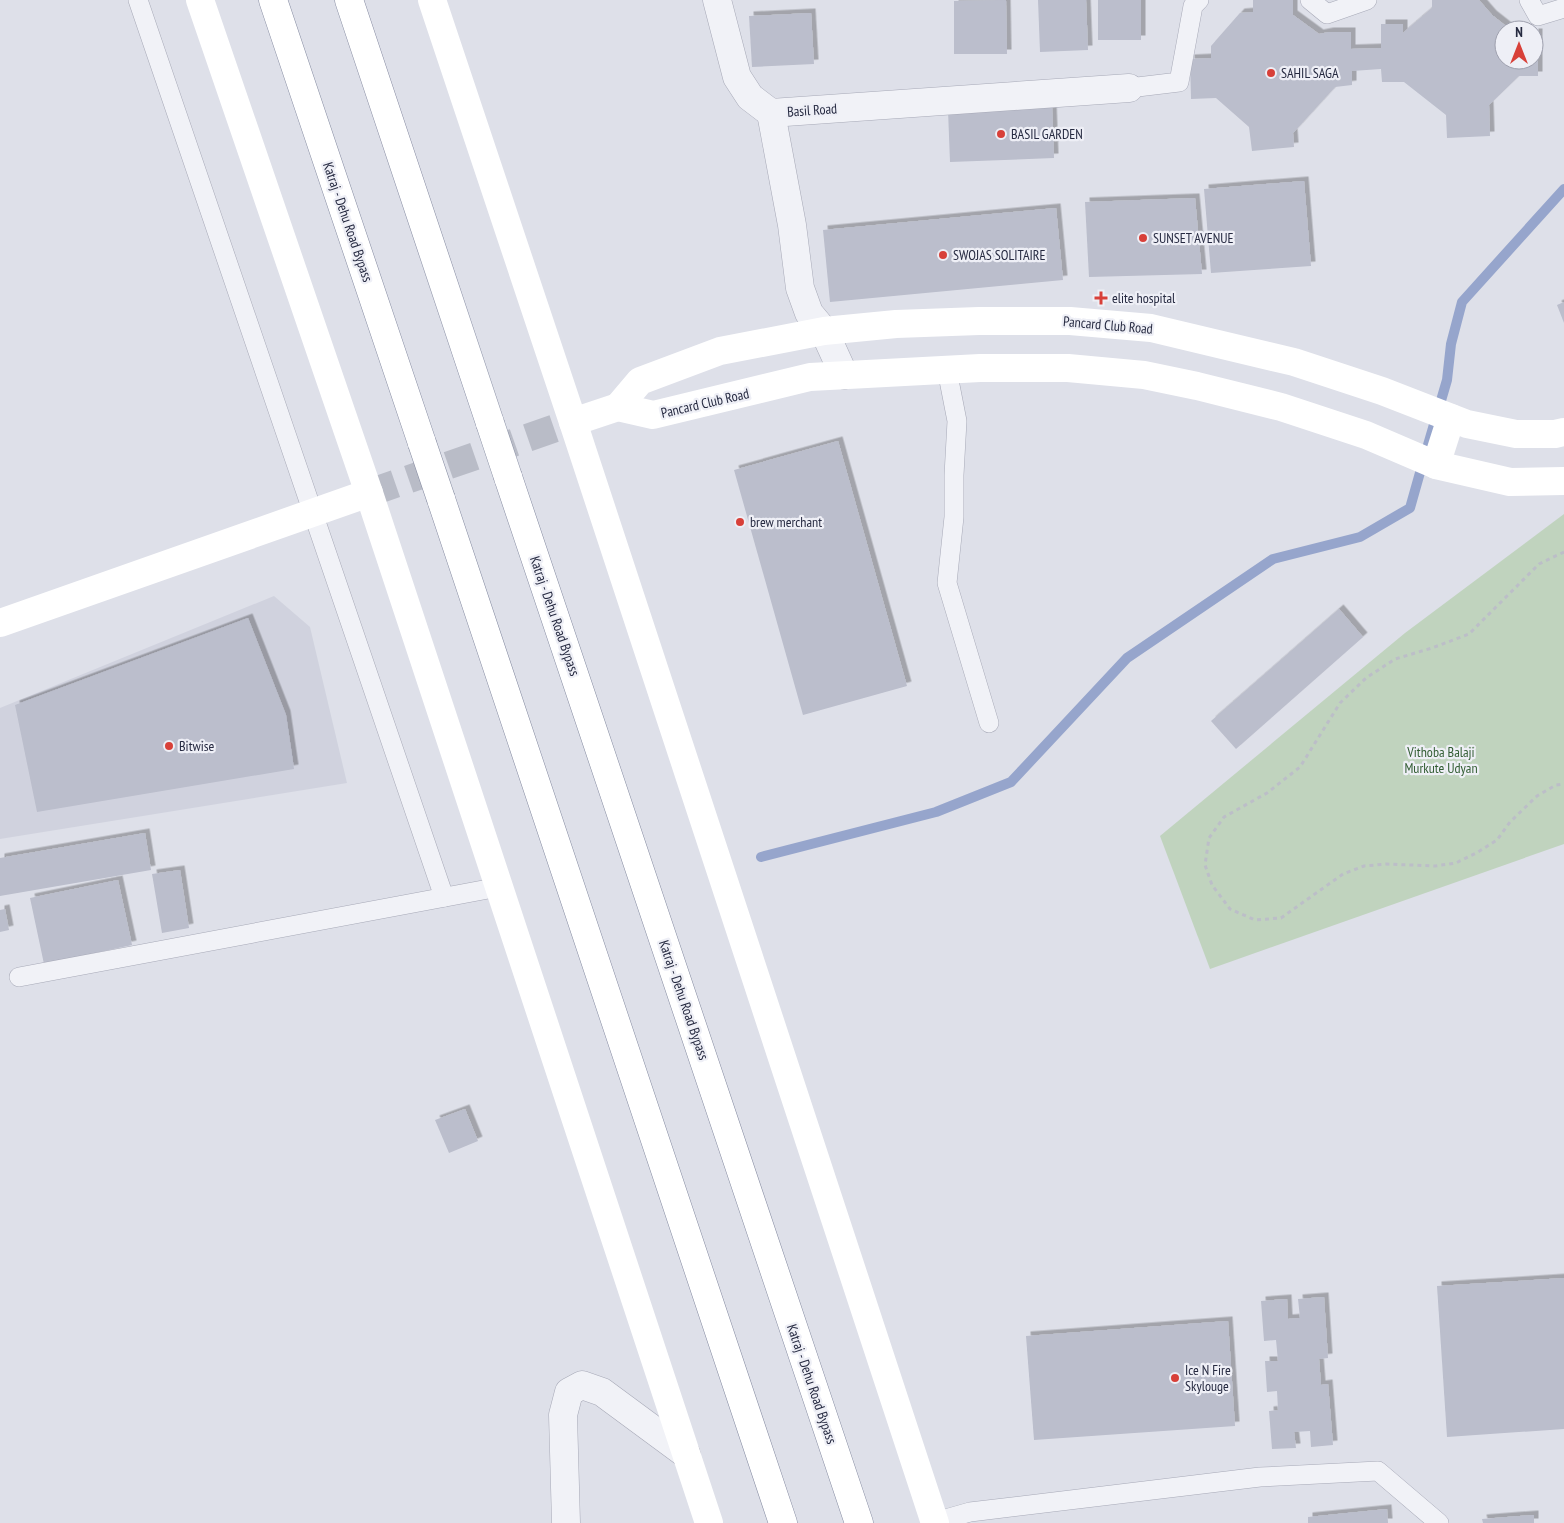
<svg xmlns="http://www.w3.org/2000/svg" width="1564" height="1523" viewBox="0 0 1564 1523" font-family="'PT Sans Narrow',sans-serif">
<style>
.built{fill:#d0d2de}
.green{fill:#c0d3be}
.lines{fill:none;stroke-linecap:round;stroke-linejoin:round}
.stream{stroke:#96a5cc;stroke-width:10}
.building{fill:#bbbecc;filter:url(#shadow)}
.secondary-tunnel{stroke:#b9bcc7;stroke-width:28;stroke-dasharray:28 14;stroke-linecap:butt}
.lane-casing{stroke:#a7a9b7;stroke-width:20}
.street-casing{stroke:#a7a9b7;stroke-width:29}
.highway-casing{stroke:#848aa0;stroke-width:29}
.path{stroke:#bcbec8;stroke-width:3;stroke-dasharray:4 4;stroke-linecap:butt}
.lane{stroke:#f1f2f7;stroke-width:19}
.street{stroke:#f1f2f7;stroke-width:28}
.secondary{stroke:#fff;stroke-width:28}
.highway{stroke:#fff;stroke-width:28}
.highway-bridge-casing{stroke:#848aa0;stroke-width:29;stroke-linecap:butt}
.highway-bridge{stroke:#fff;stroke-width:28}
.poi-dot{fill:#d84039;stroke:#eeeff6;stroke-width:2}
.labels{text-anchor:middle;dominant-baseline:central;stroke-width:4.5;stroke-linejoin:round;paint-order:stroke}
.poi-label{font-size:14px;fill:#262a41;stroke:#eeeff6;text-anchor:start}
.street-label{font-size:14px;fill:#262a41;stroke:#eeeff6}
.park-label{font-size:14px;fill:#325d33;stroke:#eeeff6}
</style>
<defs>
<filter id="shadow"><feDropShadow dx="4.5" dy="-4.5" stdDeviation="0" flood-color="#0004"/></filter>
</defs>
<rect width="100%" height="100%" fill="#dee0e9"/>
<polygon class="built" points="274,596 310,627 347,783 0,839 0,708"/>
<polygon class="green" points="1564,514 1564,844 1210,969 1160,836 1405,633"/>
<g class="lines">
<g class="stream">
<polyline points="1428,445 1447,380 1451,344 1462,302 1564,189"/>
<polyline points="761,857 936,812 1011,782 1127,658 1273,559 1360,537 1410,508 1423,462"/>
</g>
</g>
<g class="building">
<polygon points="1006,0 1007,54 954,54 954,1"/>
<polygon points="1038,0 1086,0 1088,50 1040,52"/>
<rect x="1098" y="0" width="43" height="40"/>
<polygon points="1253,0 1293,0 1293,15 1319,34 1329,32 1351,32 1351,49 1381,48 1381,24 1403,24 1403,33 1432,8 1432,0 1479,0 1492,15 1511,30 1504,30 1504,60 1534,60 1534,33 1538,33 1538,76 1519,76 1489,105 1490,136 1447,138 1446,115 1404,82 1382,82 1381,69 1352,71 1352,85 1335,87 1293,133 1294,147 1252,151 1249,127 1216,98 1191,99 1190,59 1211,58 1211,46 1240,13 1253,12"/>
<polygon points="811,13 814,64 752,67 749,16"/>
<polygon points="1052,106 1054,158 950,162 948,110"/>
<polygon points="1304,181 1311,266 1211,273 1204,189"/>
<polygon points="1195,198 1202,274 1089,277 1085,202"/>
<polygon points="1056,208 1063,280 830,302 823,230"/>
<polygon points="1564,302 1564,323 1557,305"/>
<polygon points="838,441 907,686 803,715 734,470"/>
<polygon points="1339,609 1363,637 1236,749 1211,721"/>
<polygon points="248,618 286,715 294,769 37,812 15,705"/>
<polygon points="145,833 151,870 0,896 0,858"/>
<polygon points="180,870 189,928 162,933 152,874"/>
<polygon points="118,880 132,945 44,964 30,898"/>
<polygon points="5,909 9,930 0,932 0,910"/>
<polygon points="465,1109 478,1141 449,1153 435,1120"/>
<polygon points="1564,1278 1564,1429 1447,1437 1437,1286"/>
<polygon points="1324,1297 1328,1358 1319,1359 1321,1385 1328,1384 1333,1445 1311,1447 1310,1431 1294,1432 1296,1448 1272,1449 1269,1411 1278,1410 1277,1391 1267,1392 1265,1361 1278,1361 1276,1340 1264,1341 1261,1301 1287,1299 1288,1319 1300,1318 1298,1299"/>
<polygon points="1228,1321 1235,1426 1034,1440 1026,1336"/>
<polygon points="1387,1509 1388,1523 1308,1523 1308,1517"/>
<polygon points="1534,1515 1534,1523 1483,1523 1482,1519"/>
</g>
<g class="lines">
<polyline class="secondary-tunnel" points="369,493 573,422"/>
<defs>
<g id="lane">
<polyline points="138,0 444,897"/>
<polyline points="1310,0 1327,14 1367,0"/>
<polyline points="1529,0 1538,16 1564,8"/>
<polyline points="1129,88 1179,82 1193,6 1199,0"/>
<polyline points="947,370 957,421 954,475 954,517 947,583 989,723"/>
<polyline points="19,977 499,887"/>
<polyline points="935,1522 970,1512 1260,1477 1378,1471 1439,1523"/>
</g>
<g id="street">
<polyline points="717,0 737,77 750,97 771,113"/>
<polyline points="771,113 1129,88"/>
<polyline points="771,113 792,225 800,288 809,313 824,331 844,375"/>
<polyline points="566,1523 563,1415 569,1392 582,1385 602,1392 686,1454"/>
</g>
<g id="highway">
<polyline points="273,0 422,443"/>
<polyline points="349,0 490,423"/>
<polyline points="508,477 859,1523"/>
<polyline points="441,499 783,1523"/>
</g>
</defs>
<use href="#lane" class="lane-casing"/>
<use href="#street" class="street-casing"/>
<use href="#highway" class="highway-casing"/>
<polyline class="path" points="1564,552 1539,564 1469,634 1432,648 1395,659 1366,678 1340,703 1300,767 1267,793 1224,817 1209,838 1205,865 1212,885 1230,909 1255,920 1281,918 1343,874 1364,866 1386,864 1435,866 1456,863 1478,852 1497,840 1510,822 1537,796 1556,785 1564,784"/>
<use href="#lane" class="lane"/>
<use href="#street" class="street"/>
<g class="secondary">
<polyline points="200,0 369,493 709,1523"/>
<polyline points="432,0 573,422 935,1523"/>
<polyline points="618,407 640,381 720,351 824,331 896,324 979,321 1070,321 1151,328 1294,362 1382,391 1467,424 1516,434 1555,434 1564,432"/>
<polyline points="573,422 618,407 653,415 810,377 980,368 1068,368 1144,375 1197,386 1281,407 1366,435 1436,465 1510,482 1564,481"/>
<polyline points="1436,465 1451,418"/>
<polyline points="0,623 369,493"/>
</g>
<use href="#highway" class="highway"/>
<defs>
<g id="highway-bridge">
<polyline points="490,423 508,477"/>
<polyline points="422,443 441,499"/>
</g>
</defs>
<use href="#highway-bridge" class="highway-bridge-casing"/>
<use href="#highway-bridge" class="highway-bridge"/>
</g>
<g class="poi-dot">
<circle cx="1271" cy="73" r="5"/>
<circle cx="1001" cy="134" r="5"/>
<circle cx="1143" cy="238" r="5"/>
<circle cx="943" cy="255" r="5"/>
<path d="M1098.5 290.5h5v5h5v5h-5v5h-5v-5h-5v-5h5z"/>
<circle cx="740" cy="522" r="5"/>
<circle cx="169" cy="746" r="5"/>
<circle cx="1175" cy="1378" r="5"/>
</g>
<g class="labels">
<g class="poi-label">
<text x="1281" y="73">SAHIL SAGA</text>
<text x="1011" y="134">BASIL GARDEN</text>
<text x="1153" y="238">SUNSET AVENUE</text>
<text x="953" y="255">SWOJAS SOLITAIRE</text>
<text x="1112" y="298">elite hospital</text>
<text x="750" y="522">brew merchant</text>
<text x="179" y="746">Bitwise</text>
<text x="1185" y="1370">Ice N Fire<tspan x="1185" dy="16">Skylouge</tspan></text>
</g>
<g class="street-label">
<text transform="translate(812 110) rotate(-4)">Basil Road</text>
<text transform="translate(348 222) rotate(71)">Katraj - Dehu Road Bypass</text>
<text transform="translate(1108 325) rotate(5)">Pancard Club Road</text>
<text transform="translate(705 403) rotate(-13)">Pancard Club Road</text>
<text transform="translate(555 616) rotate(71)">Katraj - Dehu Road Bypass</text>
<text transform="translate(684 1000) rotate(71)">Katraj - Dehu Road Bypass</text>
<text transform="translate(812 1384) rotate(71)">Katraj - Dehu Road Bypass</text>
</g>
<g class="park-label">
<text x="1441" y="752">Vithoba Balaji<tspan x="1441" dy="16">Murkute Udyan</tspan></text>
</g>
</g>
<g transform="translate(1519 45)"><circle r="24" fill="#eeeff6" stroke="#9ea0ae"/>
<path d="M0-4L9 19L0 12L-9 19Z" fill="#d84039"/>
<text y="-8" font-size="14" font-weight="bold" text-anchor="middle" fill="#262a41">N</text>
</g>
</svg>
